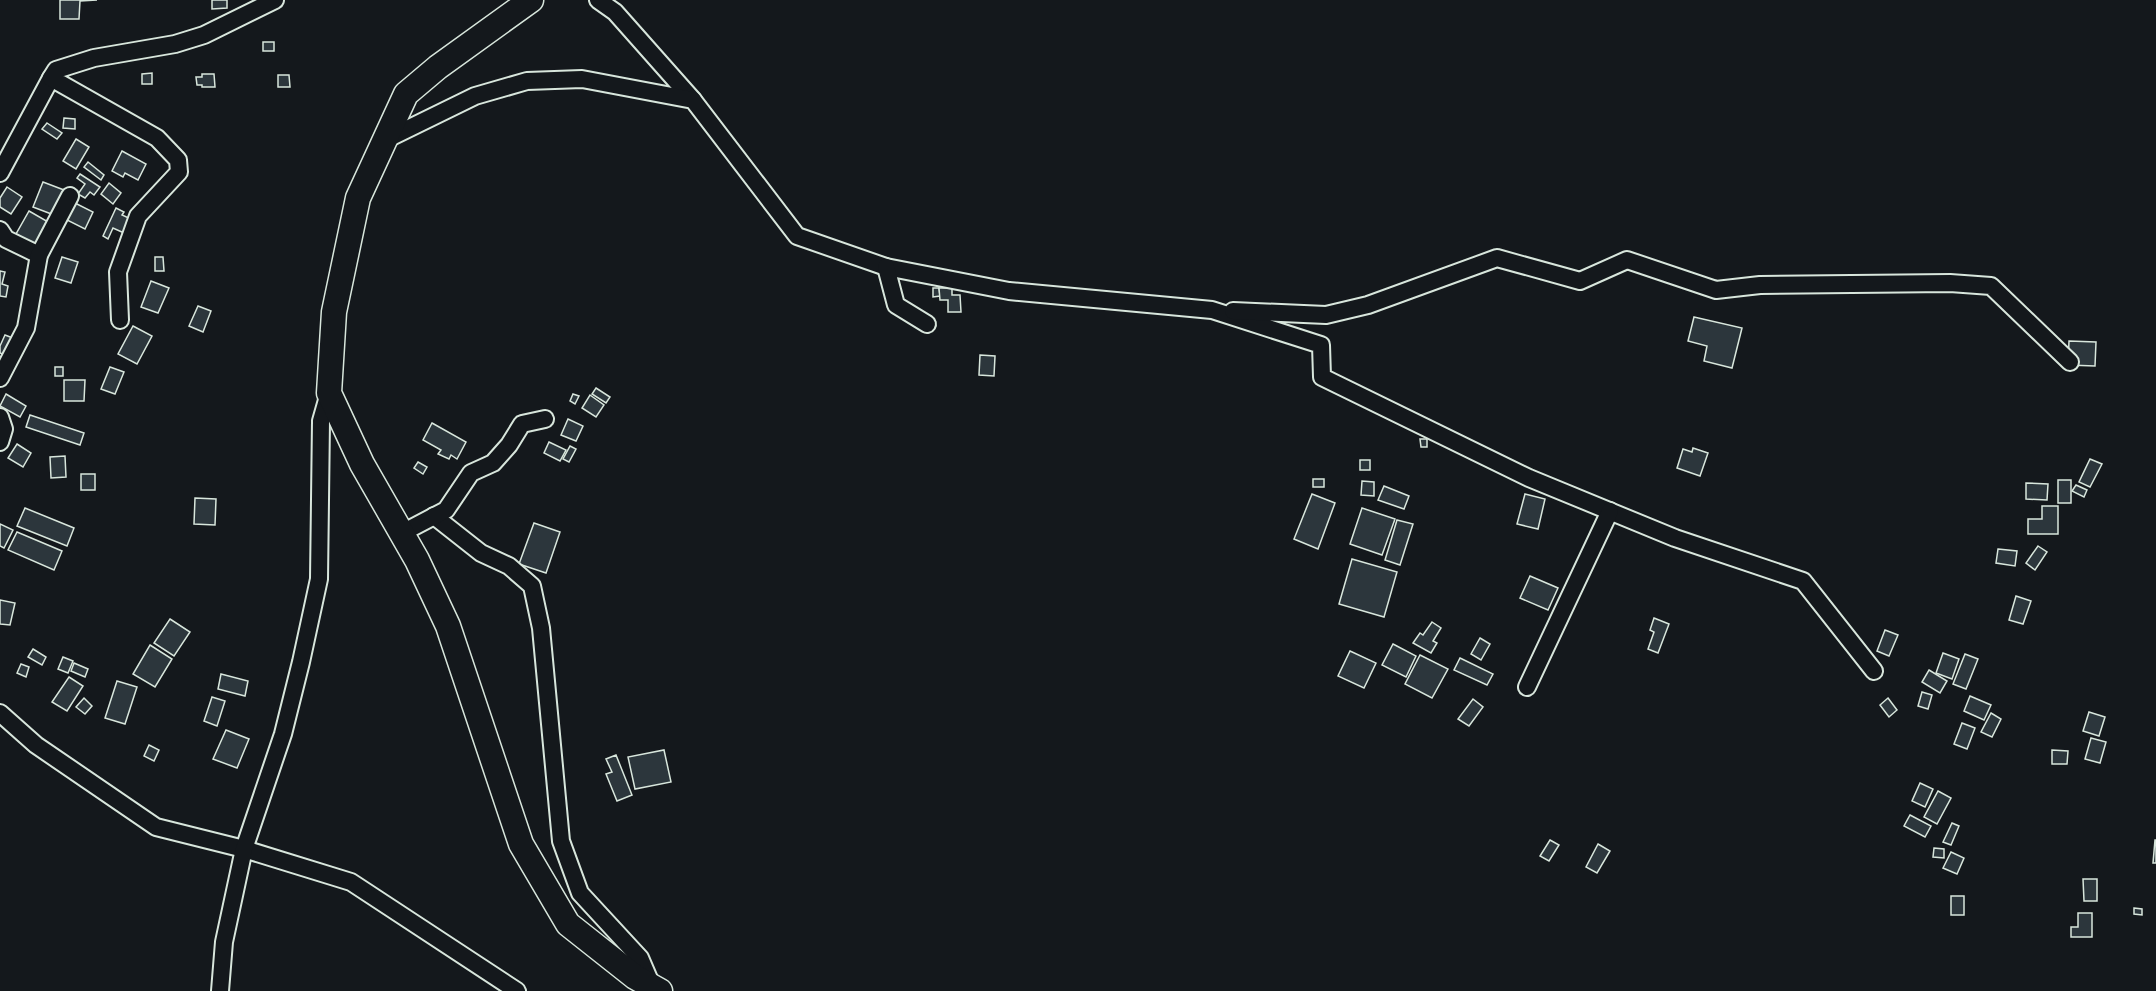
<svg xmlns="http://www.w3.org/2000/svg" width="2156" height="991" viewBox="0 0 2156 991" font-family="Arial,sans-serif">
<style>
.building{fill:#2c363c;stroke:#d8e6dc;stroke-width:1.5}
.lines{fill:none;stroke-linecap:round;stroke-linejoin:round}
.street-casing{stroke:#d8e6dc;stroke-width:20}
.secondary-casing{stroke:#d8e6dc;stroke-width:27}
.street{stroke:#14181c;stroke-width:16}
.secondary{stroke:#14181c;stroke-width:24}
</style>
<rect width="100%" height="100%" fill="#14181c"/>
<g class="building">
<polygon points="60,0 97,0 80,1 79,19 60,19"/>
<polygon points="212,0 227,0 227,8 212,9"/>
<rect x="263" y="42" width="11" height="9"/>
<polygon points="152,73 152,84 142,84 142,74"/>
<polygon points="202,74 214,74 215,87 202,87 202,85 197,85 196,77 202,77"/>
<polygon points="278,75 289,75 290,87 278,87"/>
<polygon points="64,118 75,119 75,129 63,128"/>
<polygon points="47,123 62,133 57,139 42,129"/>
<polygon points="76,139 89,147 76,169 63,161"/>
<polygon points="122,151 146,164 138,180 125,173 123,177 112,171"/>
<polygon points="88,162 104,175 101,180 84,167"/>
<polygon points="80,174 100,187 94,195 90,192 85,198 78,194 85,184 77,178"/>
<polygon points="43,182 64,190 54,215 33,207"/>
<polygon points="109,183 121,193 113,204 101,194"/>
<polygon points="7,187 22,197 11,214 0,207 0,198"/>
<polygon points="73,202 93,212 85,229 65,219"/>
<polygon points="116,208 124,212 122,215 131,219 124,233 113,228 108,239 103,236"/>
<polygon points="29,211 50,223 37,246 16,234"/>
<polygon points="62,257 78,262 71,283 55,278"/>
<polygon points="155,257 163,257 164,271 155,271"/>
<polygon points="0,271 5,272 2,284 8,286 6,297 0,296"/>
<polygon points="151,281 169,288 158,313 141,307"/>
<polygon points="933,288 939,288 940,296 933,297"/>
<polygon points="939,288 952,288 952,295 960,295 961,312 948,312 948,300 940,300"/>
<polygon points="198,306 211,311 203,332 189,326"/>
<polygon points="1694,317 1742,328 1732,368 1704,361 1707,346 1688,341"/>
<polygon points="133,326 152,336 137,364 118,354"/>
<polygon points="5,335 18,340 11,358 0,353 0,346"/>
<polygon points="2069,341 2096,342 2095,366 2068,365"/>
<polygon points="980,355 995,356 994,376 979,375"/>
<rect x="55" y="367" width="8" height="9"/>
<polygon points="110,367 124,372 115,394 101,389"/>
<polygon points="64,380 85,380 84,401 64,401"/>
<polygon points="596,388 610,397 606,403 592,394"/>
<polygon points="6,394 26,406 20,417 0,406"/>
<polygon points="573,394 579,396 575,404 570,401"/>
<polygon points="590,395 604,405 596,417 582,408"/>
<polygon points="30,415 84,433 80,445 26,427"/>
<polygon points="568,419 583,426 576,441 561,435"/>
<polygon points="432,423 466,442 457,459 451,455 449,459 438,454 441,450 423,440"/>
<polygon points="1420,439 1427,439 1427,447 1421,447"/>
<polygon points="549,442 566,450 560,461 544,453"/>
<polygon points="17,444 31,453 23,467 8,458"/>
<polygon points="570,446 576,449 569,462 563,459"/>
<polygon points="1693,448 1708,453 1700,476 1677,468 1683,449 1692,452"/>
<polygon points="65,456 66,477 51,478 50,457"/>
<polygon points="2090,459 2102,464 2090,487 2079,482"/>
<rect x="1360" y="460" width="10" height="10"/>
<polygon points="418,462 427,467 423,474 414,468"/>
<rect x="81" y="474" width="14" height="16"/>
<rect x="1313" y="479" width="11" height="8"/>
<rect x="2058" y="480" width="13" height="23"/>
<polygon points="1362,481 1374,482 1374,496 1361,495"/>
<polygon points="2026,483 2048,484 2047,500 2026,499"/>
<polygon points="2076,485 2087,490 2084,497 2072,491"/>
<polygon points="1384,486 1409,496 1404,509 1378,500"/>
<polygon points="1312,494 1335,503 1318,549 1294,539"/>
<polygon points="1525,494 1545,499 1538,529 1517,524"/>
<polygon points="195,498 216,499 215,525 194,524"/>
<polygon points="2042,506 2058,506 2058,534 2028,534 2028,519 2042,519"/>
<polygon points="25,508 74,528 67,546 17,526"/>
<polygon points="1362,508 1395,519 1382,555 1350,544"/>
<polygon points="1397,520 1413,524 1400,565 1385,560"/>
<polygon points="534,523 560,532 546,573 519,564"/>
<polygon points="0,524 13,530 4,548 0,546"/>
<polygon points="17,532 62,551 54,570 8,550"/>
<polygon points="2038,546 2047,552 2035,570 2026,563"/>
<polygon points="1998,549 2017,551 2015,566 1996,563"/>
<polygon points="1352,559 1397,572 1384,617 1339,604"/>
<polygon points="1530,576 1558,588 1548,610 1520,598"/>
<polygon points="2016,596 2031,601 2023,624 2009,620"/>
<polygon points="0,600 15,603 10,625 0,624"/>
<polygon points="1654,618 1669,624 1658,653 1648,649 1654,632 1650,630"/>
<polygon points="170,619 190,632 174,656 154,643"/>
<polygon points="1432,622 1441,628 1433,641 1437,643 1431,653 1413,643 1420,633 1423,635"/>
<polygon points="1885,630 1898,635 1889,656 1877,651"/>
<polygon points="1480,638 1490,644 1481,660 1471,654"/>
<polygon points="1393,644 1416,656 1406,677 1382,665"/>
<polygon points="150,645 172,659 155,687 133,674"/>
<polygon points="33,649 46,657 42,665 28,657"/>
<polygon points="1350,651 1376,663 1364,688 1338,676"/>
<polygon points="1943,653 1959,659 1952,679 1936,673"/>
<polygon points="1965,654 1978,659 1966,689 1953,684"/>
<polygon points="1420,655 1448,669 1432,698 1405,684"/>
<polygon points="63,657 73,661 68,673 58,669"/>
<polygon points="1460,658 1493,674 1487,685 1454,670"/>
<polygon points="74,663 88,669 85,677 71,671"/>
<polygon points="21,664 29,667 26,677 17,673"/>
<polygon points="1929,670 1947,681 1940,693 1922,682"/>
<polygon points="221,674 248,681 245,696 218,689"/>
<polygon points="69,677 83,686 67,711 52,702"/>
<polygon points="117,681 137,687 125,724 105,718"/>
<polygon points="1922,692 1932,695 1928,709 1918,706"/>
<polygon points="1970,696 1991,705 1984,720 1964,711"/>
<polygon points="212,697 225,701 217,726 204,721"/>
<polygon points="84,698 92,706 85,714 76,707"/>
<polygon points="1888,698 1897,710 1889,717 1880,705"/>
<polygon points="1473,699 1483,707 1469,726 1458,719"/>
<polygon points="2089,712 2105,717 2099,736 2083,731"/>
<polygon points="1991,713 2001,719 1992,737 1981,732"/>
<polygon points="1962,723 1975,728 1967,749 1954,744"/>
<polygon points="226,730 249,739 237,768 213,759"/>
<polygon points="2091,738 2106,742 2100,763 2085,759"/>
<polygon points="149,745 159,750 154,761 144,756"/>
<polygon points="664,750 671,782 635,789 628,757"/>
<polygon points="2052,750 2068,751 2067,764 2052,764"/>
<polygon points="616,755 632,795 617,801 606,774 612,772 606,759"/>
<polygon points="1920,783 1933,789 1925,807 1912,801"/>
<polygon points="1938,791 1951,798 1937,824 1924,817"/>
<polygon points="1910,815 1931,826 1925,837 1904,826"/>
<polygon points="1952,823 1959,826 1951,845 1943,842"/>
<polygon points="1550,840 1559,845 1549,861 1540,856"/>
<polygon points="2155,840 2156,840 2156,863 2153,863"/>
<polygon points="1598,844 1610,851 1597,873 1586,867"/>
<polygon points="1934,848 1944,849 1944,858 1933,857"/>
<polygon points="1951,852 1964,858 1957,874 1943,868"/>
<polygon points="2083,879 2097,879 2097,901 2084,901"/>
<rect x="1951" y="896" width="13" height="19"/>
<polygon points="2134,908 2142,909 2142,915 2134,914"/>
<polygon points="2078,913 2092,913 2092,937 2071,937 2071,927 2078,927"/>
</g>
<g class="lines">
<defs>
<g id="street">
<polyline points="598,0 615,12 693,100"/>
<polyline points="385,140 475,96 527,81 582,79 693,100 797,236 886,267 1009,291 1212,310 1321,345 1322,377 1529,478 1675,538 1803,581 1874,671"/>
<polyline points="0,173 51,78"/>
<polyline points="0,230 6,239 39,255"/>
<polyline points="886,267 896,305 927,324"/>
<polyline points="1233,311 1326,315 1368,305 1497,258 1580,281 1627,260 1716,290 1760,285 1950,283 1991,286 2070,362"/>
<polyline points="120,320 118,272 138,216 179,172 178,160 157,138 51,78 56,70 94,58 175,44 204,35 275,0"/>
<polyline points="0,378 26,328 39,255 70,196"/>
<polyline points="0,417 4,429 0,442"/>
<polyline points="434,516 481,553 509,566 532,586 541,628 561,841 580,893 640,958 652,986"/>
<polyline points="402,533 446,510 471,473 493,463 509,445 522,424 545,419"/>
<polyline points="1527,687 1610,511"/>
<polyline points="0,713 36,745 156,827 244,849 351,882 517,991"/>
<polyline points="220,991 224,942 244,849 283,734 301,662 319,579 321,421 329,393"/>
</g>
<polyline id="secondary" points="531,0 438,67 406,94 358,198 334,312 329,393 362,464 417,560 448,626 521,844 568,924 635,977 660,991"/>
</defs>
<use href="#street" class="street-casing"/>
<use href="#secondary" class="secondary-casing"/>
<use href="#street" class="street"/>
<use href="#secondary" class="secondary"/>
</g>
</svg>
